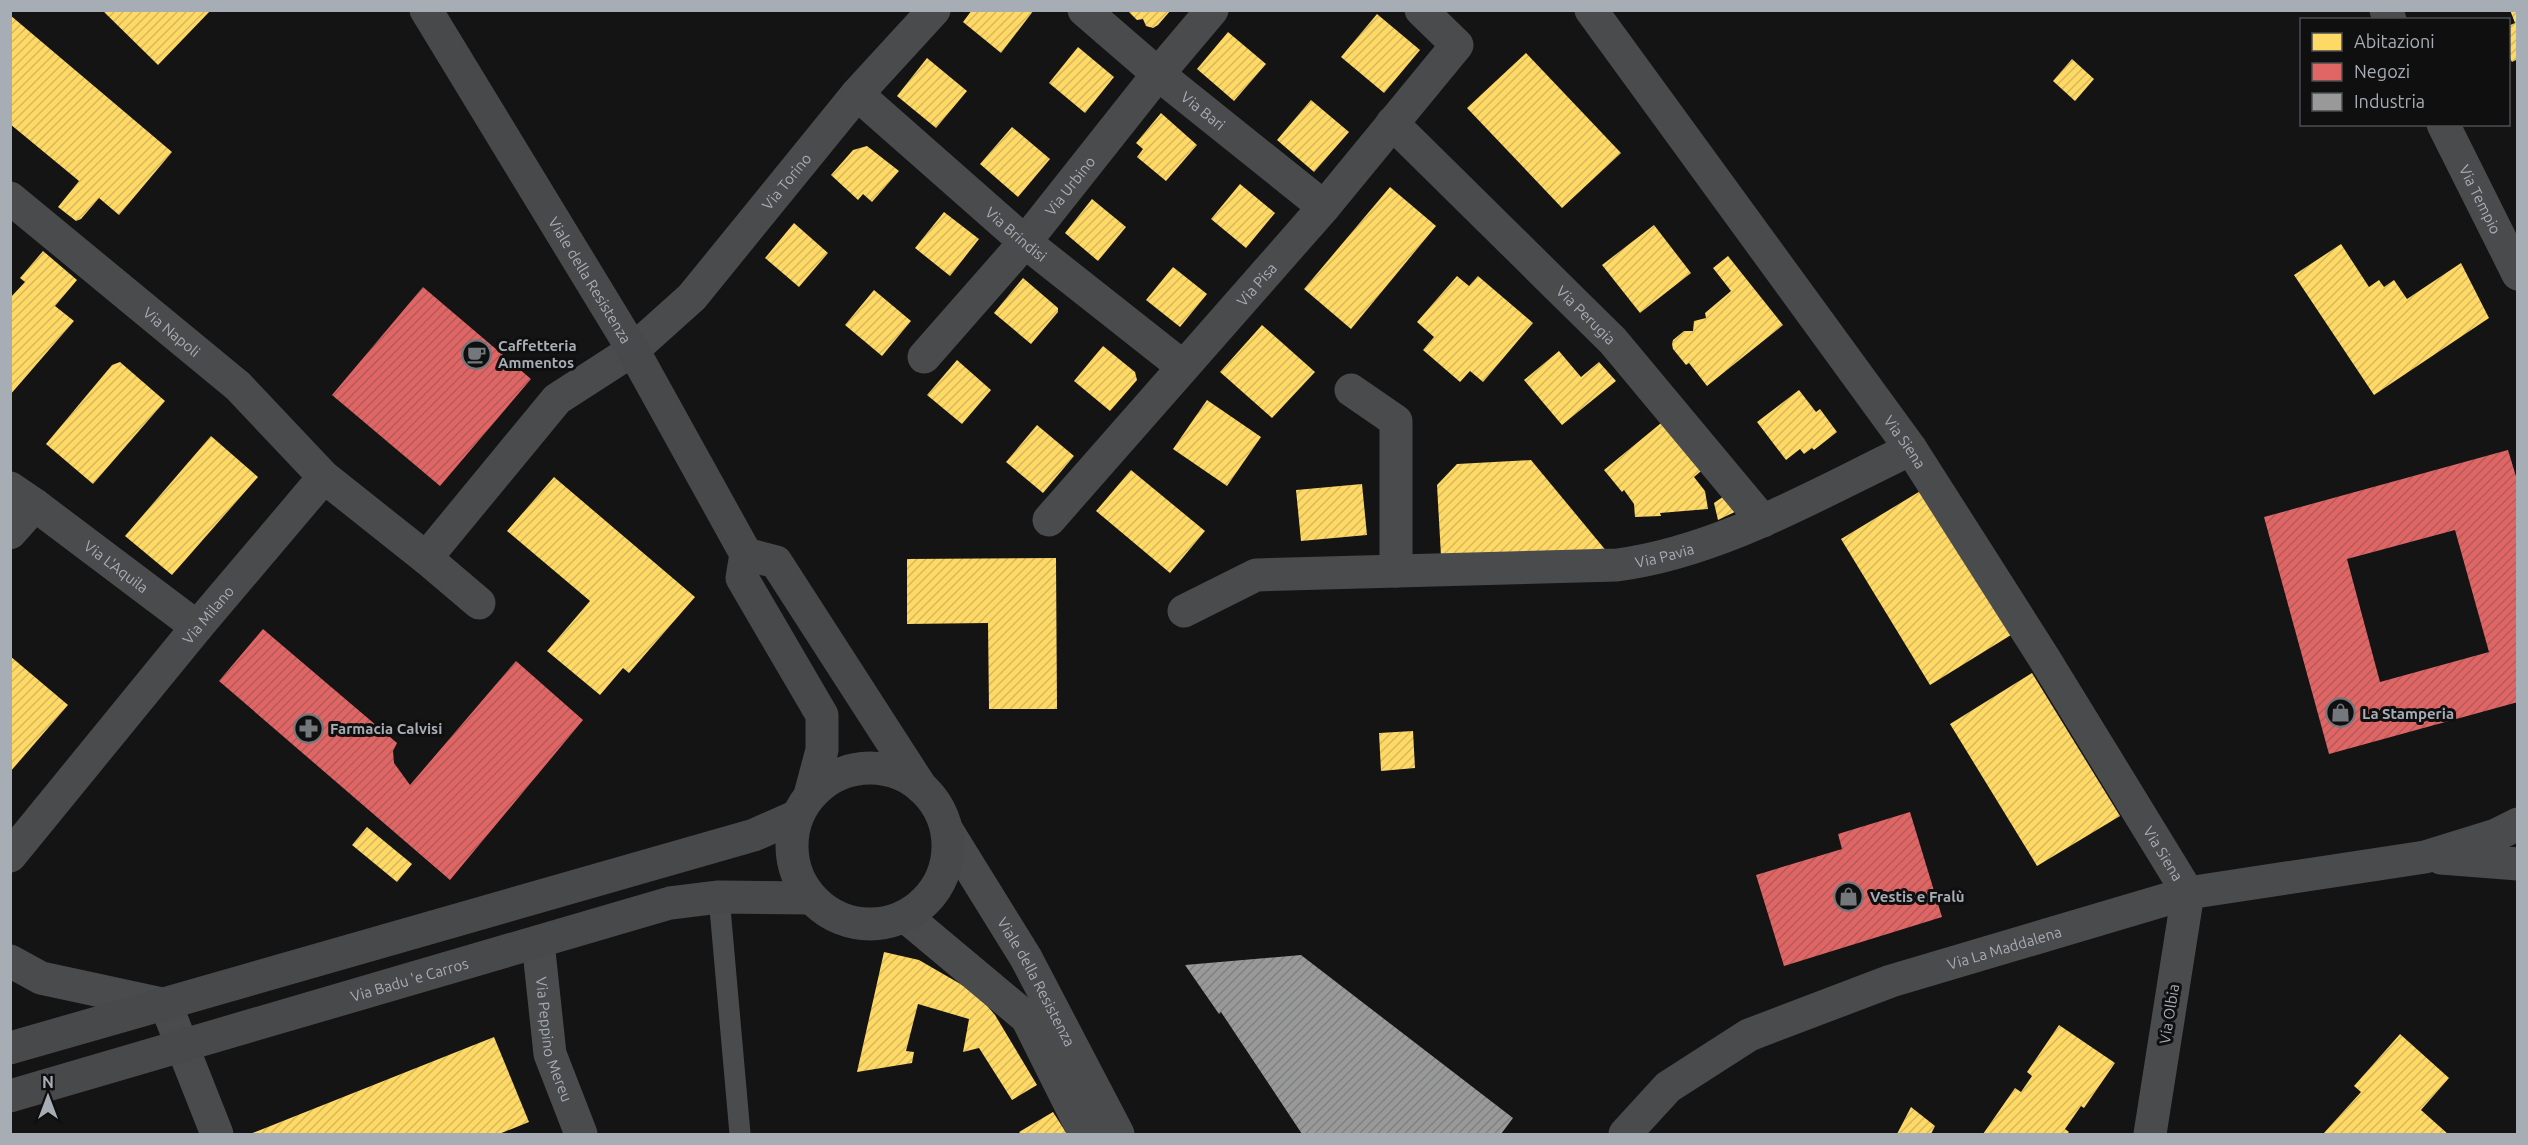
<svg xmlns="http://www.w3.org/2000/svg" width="2528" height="1145" viewBox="0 0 2528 1145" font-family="Ubuntu,sans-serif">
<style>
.homes{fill:url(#homes-hatch)}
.shops{fill:url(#shops-hatch);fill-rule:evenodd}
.industry{fill:url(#industry-hatch)}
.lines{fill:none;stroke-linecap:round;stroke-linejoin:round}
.service{stroke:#494b4d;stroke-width:21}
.minor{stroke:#494b4d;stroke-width:33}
.tertiary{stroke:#494b4d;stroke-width:33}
.secondary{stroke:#48494b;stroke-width:33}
.labels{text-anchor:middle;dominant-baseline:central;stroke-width:6;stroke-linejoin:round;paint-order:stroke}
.street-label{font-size:15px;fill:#a7adb4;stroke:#0f0f10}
.poi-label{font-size:15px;font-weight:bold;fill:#a7adb4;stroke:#0f0f10;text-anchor:start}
</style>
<defs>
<pattern id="homes-hatch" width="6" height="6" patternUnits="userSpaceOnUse" patternTransform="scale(1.5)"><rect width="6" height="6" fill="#ffd966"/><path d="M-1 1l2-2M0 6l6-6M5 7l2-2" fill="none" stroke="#d6b85c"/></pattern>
<pattern id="shops-hatch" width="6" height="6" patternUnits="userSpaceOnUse" patternTransform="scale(1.5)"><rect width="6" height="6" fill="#e06666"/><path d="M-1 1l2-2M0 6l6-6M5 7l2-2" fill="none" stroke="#b45a5a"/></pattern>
<pattern id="industry-hatch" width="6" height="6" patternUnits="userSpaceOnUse" patternTransform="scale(1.5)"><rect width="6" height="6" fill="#999"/><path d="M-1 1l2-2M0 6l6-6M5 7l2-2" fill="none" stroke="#7f8080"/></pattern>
</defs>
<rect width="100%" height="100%" fill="#141415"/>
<g class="homes">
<polygon points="102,10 211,10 158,65"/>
<polygon points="972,10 1034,10 1001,53 963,22"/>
<polygon points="1127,10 1171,10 1158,25 1153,28 1146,26 1143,19 1137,20"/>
<polygon points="2510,10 2518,10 2518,59 2512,62 2508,55 2508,26 2515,23"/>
<polygon points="1377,14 1420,50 1384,93 1341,57"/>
<polygon points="10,15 172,152 119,215 99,198 81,219 76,221 58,207 79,181 10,124"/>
<polygon points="1228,32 1266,64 1234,101 1197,69"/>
<polygon points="1078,47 1114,77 1085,113 1049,83"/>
<polygon points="1526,53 1621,153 1562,208 1467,108"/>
<polygon points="927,58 967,91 936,128 897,96"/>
<polygon points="2072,59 2094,79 2075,101 2053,81"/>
<polygon points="1311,100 1349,132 1314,172 1277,140"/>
<polygon points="1161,113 1197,145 1166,181 1137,157 1143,149 1136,143"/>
<polygon points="1012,127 1050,159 1018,197 980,164"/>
<polygon points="867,146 899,171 872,202 863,194 858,200 831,175 853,150"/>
<polygon points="1240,184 1275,213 1246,248 1211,219"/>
<polygon points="1390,187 1436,226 1351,329 1304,289"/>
<polygon points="1092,199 1126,227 1098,261 1065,233"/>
<polygon points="944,212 979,239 950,276 915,248"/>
<polygon points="794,223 828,253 799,287 765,258"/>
<polygon points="1654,225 1691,273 1640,313 1602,265"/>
<polygon points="2341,244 2369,287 2379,280 2384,287 2394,280 2407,299 2461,263 2489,318 2374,395 2294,275"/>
<polygon points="43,251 77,280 55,306 74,321 10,395 10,298 25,282 20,278"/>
<polygon points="1728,256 1783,325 1707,386 1689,363 1686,365 1673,349 1672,344 1673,340 1684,331 1693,331 1694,321 1706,318 1705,313 1731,291 1713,268"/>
<polygon points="1173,267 1207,294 1180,327 1146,300"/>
<polygon points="1457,276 1469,286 1478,276 1533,323 1483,382 1470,371 1460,382 1423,350 1434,337 1417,322"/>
<polygon points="1023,278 1058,308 1058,312 1031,344 994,313"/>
<polygon points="874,290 911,321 882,356 845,325"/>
<polygon points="1262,325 1315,372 1272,418 1220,372"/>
<polygon points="1103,346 1135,372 1137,380 1110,411 1074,381"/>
<polygon points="1559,351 1581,377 1599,362 1616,381 1562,425 1524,380"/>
<polygon points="957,360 991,390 962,424 927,395"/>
<polygon points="120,362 165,401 93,484 46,444 112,365"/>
<polygon points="1799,390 1816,412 1820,409 1837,432 1814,450 1812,448 1804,454 1800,449 1786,460 1757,422"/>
<polygon points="1207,400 1261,437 1227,486 1173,449"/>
<polygon points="1666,419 1706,467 1694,477 1705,491 1708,509 1660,513 1661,516 1635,517 1634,504 1624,490 1622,492 1604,470"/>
<polygon points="1037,425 1074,456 1043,493 1006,462"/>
<polygon points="211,436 258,477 172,575 125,536"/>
<polygon points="1531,460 1608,553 1441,556 1437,485 1457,464"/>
<polygon points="1131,470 1205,531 1170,573 1096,511"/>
<polygon points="554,477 695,597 629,673 623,668 600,695 547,651 590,601 507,531"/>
<polygon points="1362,484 1367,535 1301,541 1296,490"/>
<polygon points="1922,490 2011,635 1930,685 1841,539"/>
<polygon points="1727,494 1741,509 1718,520 1714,503"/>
<polygon points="1056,558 1057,709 989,709 988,623 907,624 907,559"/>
<polygon points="10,656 68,705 10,772"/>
<polygon points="2032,673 2120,816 2037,866 1950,724"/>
<polygon points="1413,731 1415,768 1381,771 1379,733"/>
<polygon points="367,827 412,864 397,882 352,845"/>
<polygon points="884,952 919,960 976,993 995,1015 1037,1085 1012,1100 979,1048 963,1052 969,1019 918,1004 906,1051 914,1052 912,1063 857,1072"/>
<polygon points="2059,1025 2115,1063 2084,1108 2081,1106 2065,1129 2069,1132 2067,1134 1983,1134 2015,1088 2021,1092 2032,1076 2027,1072"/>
<polygon points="2400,1034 2449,1078 2421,1110 2448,1134 2323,1134 2361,1092 2354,1086"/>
<polygon points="494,1037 529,1122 499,1134 250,1134"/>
<polygon points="1911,1107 1935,1126 1931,1134 1897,1134"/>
<polygon points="1053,1112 1067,1134 1021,1134 1019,1132"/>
</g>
<g class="shops">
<polygon points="423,287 531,379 440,486 332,395"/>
<path d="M2508 450 2518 483V702L2329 754 2264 517ZM2455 530 2489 652 2380 682 2347 559Z"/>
<polygon points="263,629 397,743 393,751 394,763 410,785 516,661 583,720 450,880 219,681"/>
<polygon points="1910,812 1942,917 1784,966 1756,875 1842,849 1838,834"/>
</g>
<polygon class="industry" points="1301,955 1513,1118 1501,1134 1302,1134 1221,1012 1219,1014 1185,965"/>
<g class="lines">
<polyline class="service" points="719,897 740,1134"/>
<g class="minor">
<path id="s1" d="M1084 10 1158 74 1324 207"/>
<path id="s2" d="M1591 10 1911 449 2044 658 2188 893 2150 1134"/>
<polyline points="2386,10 2390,20"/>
<path id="s3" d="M857 94 1025 242 1182 366"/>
<path id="s4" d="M1392 123 1613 341 1763 521"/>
<path id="s5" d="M2443 124 2518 274"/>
<path id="s6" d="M10 198 238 386 324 477 426 558 557 399 633 350 692 297 857 94 934 10"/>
<path id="s7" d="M924 357 1025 242 1158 74 1212 10"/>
<polyline points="1351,390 1396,421 1396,571"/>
<polyline points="10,488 35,505 10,533"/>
<path id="s8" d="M35 505 197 627"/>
<path id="s9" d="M1049 520 1324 207 1457 45 1421 10"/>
<polyline points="426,558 479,603"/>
<path id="s10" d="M1184 611 1256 575 1617 565C1721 551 1817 494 1911 449"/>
<path id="s11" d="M10 856 197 627 324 477"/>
<polyline points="2441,858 2518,864"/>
<path id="s12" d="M538 942 550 1054 581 1134"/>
<polyline points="10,961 41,978 166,1005 217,1134"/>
<path id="s13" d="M1625 1134 1668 1087 1749 1035 1891 981 2188 893 2425 857 2496 835 2518 824"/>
</g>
<g class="tertiary">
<path id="s14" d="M948 832 1026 958 1118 1134"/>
<polyline points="905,916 1027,1018 1085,1134"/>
</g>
<g class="secondary">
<path id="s15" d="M426 10 633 350 746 554 742 578 822 715V750L810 795"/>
<polyline points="746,554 776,562 921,787"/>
<circle cx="870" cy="846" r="78"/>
<polyline points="10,1048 754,835 797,816"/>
<path id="s16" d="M10 1096 670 903 719 897 811 898"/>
</g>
</g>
<defs>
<symbol id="cafe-ring" viewBox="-11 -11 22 22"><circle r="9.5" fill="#0f0f10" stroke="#74777c" stroke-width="1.5"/><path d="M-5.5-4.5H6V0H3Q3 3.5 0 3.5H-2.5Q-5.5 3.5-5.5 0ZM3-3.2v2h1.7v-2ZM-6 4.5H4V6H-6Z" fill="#74777c"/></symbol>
<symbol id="shop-ring" viewBox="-11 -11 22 22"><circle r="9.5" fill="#0f0f10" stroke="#74777c" stroke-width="1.5"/><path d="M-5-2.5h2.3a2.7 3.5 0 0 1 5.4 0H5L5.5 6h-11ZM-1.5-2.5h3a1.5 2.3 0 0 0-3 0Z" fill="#74777c"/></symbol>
<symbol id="pharmacy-ring" viewBox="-11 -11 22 22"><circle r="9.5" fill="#0f0f10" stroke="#74777c" stroke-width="1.5"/><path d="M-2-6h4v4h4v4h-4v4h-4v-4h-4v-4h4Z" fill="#74777c"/></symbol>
</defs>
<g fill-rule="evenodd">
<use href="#cafe-ring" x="460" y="338" width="33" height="33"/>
<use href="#shop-ring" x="2324" y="696" width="33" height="33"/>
<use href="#pharmacy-ring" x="292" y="712" width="33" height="33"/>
<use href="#shop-ring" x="1832" y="880" width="33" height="33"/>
</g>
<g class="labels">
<g class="street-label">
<text stroke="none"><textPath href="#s1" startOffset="156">Via Bari</textPath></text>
<text stroke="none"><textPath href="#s6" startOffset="1076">Via Torino</textPath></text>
<text stroke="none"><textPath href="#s7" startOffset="225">Via Urbino</textPath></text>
<text stroke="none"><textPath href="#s5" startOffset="84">Via Tempio</textPath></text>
<text stroke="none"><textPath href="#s3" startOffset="212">Via Brindisi</textPath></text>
<text stroke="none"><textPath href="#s15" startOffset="316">Viale della Resistenza</textPath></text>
<text stroke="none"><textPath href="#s9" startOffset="314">Via Pisa</textPath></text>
<text stroke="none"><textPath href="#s4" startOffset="273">Via Perugia</textPath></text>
<text stroke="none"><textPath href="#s6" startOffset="210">Via Napoli</textPath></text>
<text stroke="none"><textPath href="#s2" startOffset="534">Via Siena</textPath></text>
<text stroke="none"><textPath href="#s10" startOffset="490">Via Pavia</textPath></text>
<text stroke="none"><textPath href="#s8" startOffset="102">Via L'Aquila</textPath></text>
<text stroke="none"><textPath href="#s11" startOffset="312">Via Milano</textPath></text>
<text stroke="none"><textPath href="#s2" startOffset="1020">Via Siena</textPath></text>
<text stroke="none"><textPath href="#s13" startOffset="430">Via La Maddalena</textPath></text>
<text stroke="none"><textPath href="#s16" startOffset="416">Via Badu 'e Carros</textPath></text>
<text stroke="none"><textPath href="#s14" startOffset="174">Viale della Resistenza</textPath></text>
<text transform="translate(2169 1014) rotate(-81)">Via Olbia</text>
<text stroke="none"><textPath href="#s12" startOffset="99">Via Peppino Mereu</textPath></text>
</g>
<g class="poi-label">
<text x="498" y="345">Caffetteria<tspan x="498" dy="17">Ammentos</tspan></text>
<text x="2362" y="713">La Stamperia</text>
<text x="330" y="728">Farmacia Calvisi</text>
<text x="1870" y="896">Vestis e Fralù</text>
</g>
</g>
<rect width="2528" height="1145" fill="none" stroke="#a7adb4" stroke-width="24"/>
<rect x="2300" y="18" width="210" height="108" fill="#0f0f10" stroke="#4c4e52" stroke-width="1.5"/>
<rect x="2312" y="33" width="30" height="18" fill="#ffd966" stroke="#4c4e52" stroke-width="1.5"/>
<text x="2354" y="48" font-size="18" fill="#a7adb4">Abitazioni</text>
<rect x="2312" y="63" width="30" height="18" fill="#e06666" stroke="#4c4e52" stroke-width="1.5"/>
<text x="2354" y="78" font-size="18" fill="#a7adb4">Negozi</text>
<rect x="2312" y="93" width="30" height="18" fill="#999999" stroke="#4c4e52" stroke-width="1.5"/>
<text x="2354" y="108" font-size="18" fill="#a7adb4">Industria</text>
<g transform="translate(48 1097)" stroke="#0f0f10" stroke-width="4.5" paint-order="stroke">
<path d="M0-4.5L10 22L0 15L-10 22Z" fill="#a7adb4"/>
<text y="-9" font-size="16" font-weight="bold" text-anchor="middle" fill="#a7adb4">N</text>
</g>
</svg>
